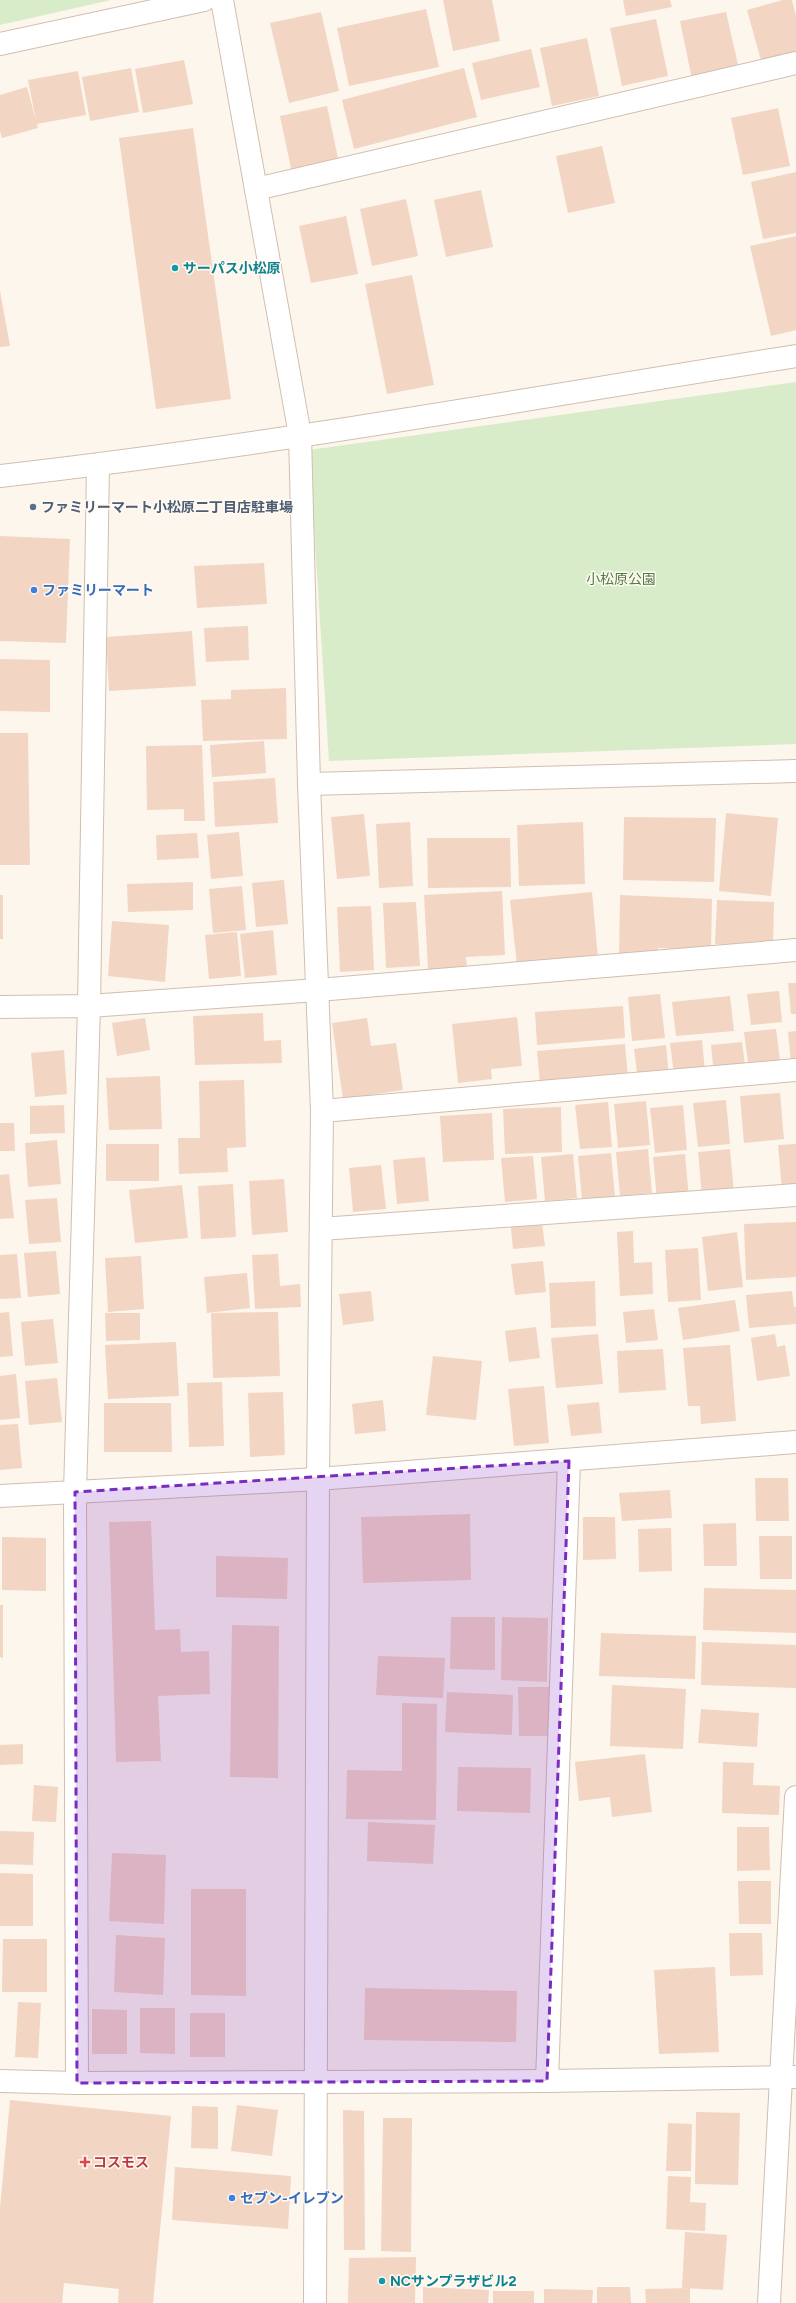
<svg xmlns="http://www.w3.org/2000/svg" width="796" height="2303" viewBox="0 0 796 2303" font-family="Figtree,'Noto Sans JP',sans-serif">
<style>
.green{fill:#d8ecc9}
.building{fill:#f3d5c3}
.lines{fill:none;stroke-linecap:round;stroke-linejoin:round}
.minor-casing{stroke:#d1beb0;stroke-width:24}
.minor{stroke:#fff;stroke-width:22}
.marked{fill:#7b2cbf;fill-opacity:0.2;stroke:#7b2cbf;stroke-width:3;stroke-dasharray:8 5;stroke-linejoin:round}
.culture-dot{fill:#0f9aa8;stroke:#fffaf3;stroke-width:1.5}
.service-dot{fill:#5c6f8a;stroke:#fffaf3;stroke-width:1.5}
.shop-dot{fill:#3f7fe0;stroke:#fffaf3;stroke-width:1.5}
.health-dot{fill:#e0444e;stroke:#fffaf3;stroke-width:1.5}
.labels{text-anchor:middle;dominant-baseline:central;stroke-width:3;stroke-linejoin:round;paint-order:stroke}
.culture-label{font-size:14px;font-weight:bold;fill:#0d838f;stroke:#fffaf3;text-anchor:start}
.service-label{font-size:14px;font-weight:bold;fill:#4e5e75;stroke:#fffaf3;text-anchor:start}
.park-label{font-size:14px;fill:#537a41;stroke:#fffaf3}
.shop-label{font-size:14px;font-weight:bold;fill:#366cbe;stroke:#fffaf3;text-anchor:start}
.health-label{font-size:14px;font-weight:bold;fill:#be3a42;stroke:#fffaf3;text-anchor:start}
</style>
<rect width="100%" height="100%" fill="#fdf6ec"/>
<g class="green">
<polygon points="0,0 111,0 0,25"/>
<polygon points="796,382 796,744 329,761 309,450"/>
</g>
<g class="building">
<polygon points="443,0 492,0 500,41 453,51"/>
<polygon points="623,0 670,0 672,7 626,16"/>
<polygon points="783,0 792,0 796,16 796,54 762,64 747,10"/>
<polygon points="426,9 439,67 349,86 337,28"/>
<polygon points="321,12 339,91 289,103 270,23"/>
<polygon points="726,12 739,69 692,79 680,21"/>
<polygon points="656,19 668,76 622,86 610,28"/>
<polygon points="587,38 599,96 552,106 540,48"/>
<polygon points="531,49 540,87 481,100 472,63"/>
<polygon points="184,60 193,104 143,113 135,69"/>
<polygon points="131,68 139,112 90,121 82,77"/>
<polygon points="464,68 477,117 354,149 342,100"/>
<polygon points="78,71 86,115 37,124 38,128 2,138 0,131 0,95 27,87 36,121 28,80"/>
<polygon points="327,106 339,163 292,173 280,116"/>
<polygon points="778,108 790,166 743,175 731,118"/>
<polygon points="193,128 231,399 156,409 119,138"/>
<polygon points="602,146 615,203 568,213 556,156"/>
<polygon points="796,172 796,233 763,239 751,182"/>
<polygon points="481,190 493,247 446,257 434,200"/>
<polygon points="406,199 418,256 372,266 360,209"/>
<polygon points="346,216 358,274 311,283 299,226"/>
<polygon points="796,236 796,330 771,336 750,246"/>
<polygon points="412,275 434,385 387,394 365,284"/>
<polygon points="0,291 10,346 0,347"/>
<polygon points="0,536 70,539 66,643 0,641"/>
<polygon points="264,563 267,604 197,608 194,566"/>
<polygon points="248,626 249,660 206,662 204,628"/>
<polygon points="192,631 196,686 109,691 106,637"/>
<polygon points="0,659 50,660 50,712 0,711"/>
<polygon points="286,688 287,739 203,741 201,700 231,699 231,690"/>
<polygon points="0,733 28,733 30,865 0,865"/>
<polygon points="264,741 266,773 212,777 210,745"/>
<polygon points="202,745 205,821 184,821 184,809 147,810 146,746"/>
<polygon points="275,778 278,823 215,827 213,782"/>
<polygon points="726,813 778,818 771,896 719,891"/>
<polygon points="364,814 370,876 337,879 331,817"/>
<polygon points="624,817 716,818 714,882 623,880"/>
<polygon points="410,822 413,886 379,888 376,824"/>
<polygon points="583,822 585,884 519,886 517,825"/>
<polygon points="239,832 243,876 211,879 207,835"/>
<polygon points="197,833 199,858 157,860 156,835"/>
<polygon points="427,838 510,838 511,887 428,888"/>
<polygon points="284,880 288,924 256,927 252,883"/>
<polygon points="193,882 193,910 128,912 127,884"/>
<polygon points="242,886 246,930 213,933 209,889"/>
<polygon points="502,891 505,955 466,957 467,968 428,970 424,895"/>
<polygon points="592,892 598,958 517,966 510,900"/>
<rect x="0" y="895" width="3" height="44"/>
<polygon points="620,895 712,899 711,950 658,948 658,959 619,958"/>
<polygon points="717,900 774,902 773,946 715,944"/>
<polygon points="416,902 420,966 386,968 383,903"/>
<polygon points="371,906 374,970 340,972 337,907"/>
<polygon points="112,921 169,925 165,982 108,976"/>
<polygon points="273,930 277,975 245,978 240,934"/>
<polygon points="237,932 241,976 209,979 205,935"/>
<polygon points="788,983 796,983 796,1014 791,1014"/>
<polygon points="779,991 782,1022 751,1025 747,994"/>
<polygon points="660,994 665,1038 632,1041 628,997"/>
<polygon points="730,996 734,1031 676,1036 672,1002"/>
<polygon points="623,1006 625,1038 537,1045 535,1012"/>
<polygon points="263,1013 264,1041 281,1040 282,1063 195,1065 193,1016"/>
<polygon points="517,1017 522,1066 491,1069 492,1079 458,1083 452,1024"/>
<polygon points="145,1018 150,1050 117,1056 112,1023"/>
<polygon points="367,1018 371,1046 396,1043 403,1090 343,1099 332,1023"/>
<polygon points="776,1029 780,1060 748,1063 744,1032"/>
<polygon points="796,1031 796,1062 791,1063 788,1032"/>
<polygon points="702,1040 705,1071 674,1074 670,1043"/>
<polygon points="742,1042 746,1073 714,1076 711,1045"/>
<polygon points="625,1044 628,1077 540,1084 537,1051"/>
<polygon points="666,1045 669,1076 638,1080 634,1049"/>
<polygon points="64,1050 67,1094 35,1097 31,1053"/>
<polygon points="160,1076 162,1129 109,1130 106,1078"/>
<polygon points="244,1080 246,1147 227,1148 228,1172 179,1174 178,1138 200,1138 199,1081"/>
<polygon points="780,1093 784,1139 744,1143 740,1096"/>
<polygon points="726,1100 730,1144 698,1147 693,1103"/>
<polygon points="646,1101 650,1145 618,1148 614,1104"/>
<polygon points="608,1102 612,1147 580,1149 575,1105"/>
<polygon points="64,1105 65,1133 30,1134 30,1106"/>
<polygon points="683,1105 687,1150 655,1153 650,1108"/>
<polygon points="561,1107 562,1152 505,1154 503,1109"/>
<polygon points="492,1113 494,1160 443,1162 440,1116"/>
<polygon points="0,1123 14,1123 15,1151 0,1151"/>
<polygon points="57,1140 61,1184 28,1187 25,1143"/>
<rect x="106" y="1144" width="53" height="37"/>
<polygon points="796,1144 796,1189 782,1190 778,1145"/>
<polygon points="648,1149 652,1193 620,1196 616,1152"/>
<polygon points="730,1149 734,1193 702,1196 698,1152"/>
<polygon points="611,1153 615,1197 582,1200 578,1156"/>
<polygon points="573,1154 577,1198 545,1201 541,1157"/>
<polygon points="685,1154 689,1198 657,1201 653,1157"/>
<polygon points="533,1156 537,1199 505,1202 501,1158"/>
<polygon points="425,1157 429,1201 397,1204 393,1160"/>
<polygon points="381,1165 386,1209 353,1212 349,1168"/>
<polygon points="9,1174 14,1218 0,1219 0,1175"/>
<polygon points="284,1179 288,1232 252,1235 249,1181"/>
<polygon points="233,1184 236,1237 201,1239 198,1186"/>
<polygon points="182,1185 188,1238 135,1243 129,1190"/>
<polygon points="57,1198 61,1242 29,1244 25,1200"/>
<polygon points="541,1215 545,1246 513,1249 510,1219"/>
<polygon points="796,1222 796,1277 746,1280 744,1224"/>
<polygon points="633,1231 634,1263 652,1262 653,1294 620,1296 617,1232"/>
<polygon points="737,1232 743,1287 708,1291 702,1237"/>
<polygon points="698,1248 701,1300 668,1302 665,1250"/>
<polygon points="56,1251 60,1294 28,1297 24,1253"/>
<polygon points="17,1254 21,1298 0,1299 0,1255"/>
<polygon points="278,1254 280,1286 300,1284 301,1307 255,1309 252,1255"/>
<polygon points="141,1256 144,1309 108,1312 105,1258"/>
<polygon points="543,1261 546,1292 515,1295 511,1264"/>
<polygon points="247,1273 250,1308 207,1313 204,1277"/>
<polygon points="595,1281 596,1326 551,1328 549,1283"/>
<polygon points="371,1291 374,1321 343,1325 339,1294"/>
<polygon points="792,1291 794,1307 796,1307 796,1324 749,1328 746,1295"/>
<polygon points="735,1300 740,1331 683,1340 678,1308"/>
<polygon points="654,1309 658,1340 626,1343 623,1312"/>
<polygon points="9,1312 13,1356 0,1357 0,1313"/>
<polygon points="278,1312 280,1376 213,1378 211,1313"/>
<polygon points="105,1313 140,1313 140,1340 106,1341"/>
<polygon points="53,1319 58,1363 25,1366 21,1322"/>
<polygon points="536,1327 540,1358 509,1362 505,1331"/>
<polygon points="598,1334 603,1384 556,1388 551,1338"/>
<polygon points="775,1334 777,1347 785,1345 790,1376 757,1381 751,1338"/>
<polygon points="176,1342 179,1396 108,1399 105,1345"/>
<polygon points="730,1345 736,1421 701,1424 700,1406 688,1406 683,1348"/>
<polygon points="663,1349 666,1390 619,1393 617,1351"/>
<polygon points="433,1356 482,1361 476,1420 426,1415"/>
<polygon points="16,1374 20,1418 0,1420 0,1376"/>
<polygon points="57,1378 62,1422 29,1425 25,1381"/>
<polygon points="222,1382 224,1446 189,1447 187,1383"/>
<polygon points="544,1386 549,1443 514,1446 508,1389"/>
<polygon points="283,1392 285,1455 250,1457 248,1393"/>
<polygon points="383,1400 386,1431 355,1434 352,1404"/>
<polygon points="599,1402 602,1433 571,1436 567,1405"/>
<polygon points="104,1403 171,1403 172,1452 104,1452"/>
<polygon points="18,1424 22,1468 0,1470 0,1425"/>
<polygon points="755,1478 788,1478 789,1521 756,1521"/>
<polygon points="670,1490 672,1518 622,1521 619,1493"/>
<polygon points="470,1514 471,1580 363,1583 361,1517"/>
<polygon points="583,1517 615,1517 616,1559 583,1560"/>
<polygon points="151,1521 155,1630 180,1629 181,1652 209,1651 210,1694 158,1696 161,1761 116,1762 109,1522"/>
<polygon points="736,1523 737,1566 704,1566 703,1524"/>
<polygon points="671,1528 672,1571 639,1572 638,1529"/>
<polygon points="759,1536 792,1536 792,1579 760,1579"/>
<polygon points="2,1537 46,1538 46,1591 2,1590"/>
<polygon points="216,1556 288,1558 287,1599 216,1597"/>
<polygon points="704,1588 796,1590 796,1633 703,1630"/>
<polygon points="0,1605 3,1605 3,1658 0,1657"/>
<polygon points="451,1617 495,1617 495,1670 450,1669"/>
<polygon points="502,1617 548,1618 547,1682 501,1680"/>
<polygon points="232,1625 279,1626 278,1778 230,1777"/>
<polygon points="601,1633 696,1636 695,1679 599,1676"/>
<polygon points="702,1642 796,1645 796,1688 701,1685"/>
<polygon points="378,1656 445,1658 443,1698 376,1695"/>
<polygon points="612,1685 686,1689 683,1749 610,1746"/>
<polygon points="518,1687 552,1687 552,1736 519,1736"/>
<polygon points="447,1692 513,1695 512,1735 445,1732"/>
<polygon points="402,1703 437,1704 436,1820 346,1819 347,1770 402,1771"/>
<polygon points="701,1709 759,1713 757,1747 698,1743"/>
<polygon points="23,1744 23,1764 0,1765 0,1745"/>
<polygon points="645,1754 652,1812 612,1817 610,1797 579,1801 575,1762"/>
<polygon points="723,1762 754,1763 753,1785 780,1786 779,1815 722,1813"/>
<polygon points="458,1767 531,1768 530,1813 457,1811"/>
<polygon points="34,1785 58,1787 56,1822 32,1821"/>
<polygon points="368,1822 435,1825 433,1864 367,1861"/>
<polygon points="737,1827 769,1827 770,1870 737,1871"/>
<polygon points="0,1831 34,1832 33,1865 0,1864"/>
<polygon points="112,1853 166,1855 164,1924 109,1921"/>
<polygon points="0,1873 33,1874 33,1926 0,1926"/>
<polygon points="738,1881 771,1881 771,1924 739,1924"/>
<polygon points="191,1889 246,1889 246,1996 191,1995"/>
<polygon points="729,1933 762,1933 763,1975 730,1976"/>
<polygon points="116,1935 165,1938 163,1995 114,1992"/>
<polygon points="3,1939 47,1939 47,1992 2,1992"/>
<polygon points="715,1967 719,2052 659,2054 654,1970"/>
<polygon points="365,1988 517,1991 516,2042 364,2040"/>
<polygon points="18,2002 41,2003 38,2058 15,2057"/>
<polygon points="140,2008 175,2008 175,2054 140,2053"/>
<polygon points="92,2009 127,2010 127,2054 92,2054"/>
<rect x="190" y="2013" width="35" height="44"/>
<polygon points="10,2100 171,2116 153,2303 118,2303 119,2289 64,2283 62,2303 0,2303 0,2208"/>
<polygon points="237,2105 278,2110 272,2156 231,2151"/>
<polygon points="192,2106 218,2107 218,2149 191,2148"/>
<polygon points="343,2110 364,2111 365,2250 344,2250"/>
<polygon points="696,2112 740,2113 738,2185 695,2184"/>
<polygon points="383,2118 412,2118 411,2252 381,2251"/>
<polygon points="668,2123 692,2124 691,2171 666,2171"/>
<polygon points="175,2167 291,2176 288,2229 172,2220"/>
<polygon points="668,2176 691,2177 690,2202 706,2203 705,2231 666,2229"/>
<polygon points="685,2232 727,2235 723,2290 682,2288"/>
<polygon points="416,2257 415,2303 348,2303 349,2258"/>
<polygon points="423,2287 489,2290 488,2303 423,2303"/>
<polygon points="597,2287 630,2287 631,2303 597,2303"/>
<polygon points="690,2288 690,2303 646,2303 645,2289"/>
<polygon points="544,2289 593,2290 592,2303 544,2303"/>
<rect x="493" y="2291" width="41" height="12"/>
</g>
<g class="lines">
<defs>
<g id="minor">
<polyline points="222,0 300,435 309,784 322,1111 318,1479 315,2303"/>
<polyline points="0,44 204,0"/>
<polyline points="256,189 796,63"/>
<path d="M0 476C267 446 531 398 796 356"/>
<polyline points="309,784 796,771"/>
<polyline points="0,1007 89,1006 318,990 796,950"/>
<polyline points="322,1111 796,1070"/>
<polyline points="321,1229 796,1195"/>
<polyline points="0,1496 318,1479 796,1442"/>
<polyline points="0,2081 77,2083 547,2081 796,2077"/>
<polyline points="547,2081 569,1461"/>
<polyline points="77,2083 75,1492 89,1006 98,465"/>
<polyline points="769,2303 796,1797"/>
</g>
</defs>
<use href="#minor" class="minor-casing"/>
<use href="#minor" class="minor"/>
</g>
<path class="marked" d="M569 1461 547 2081 77 2083 75 1492Z"/>
<g class="culture-dot">
<circle cx="175" cy="268" r="4"/>
<circle cx="382" cy="2281" r="4"/>
</g>
<circle class="service-dot" cx="33" cy="507" r="4"/>
<g class="shop-dot">
<circle cx="34" cy="590" r="4"/>
<circle cx="232" cy="2198" r="4"/>
</g>
<path class="health-dot" d="M83 2156h4v4h4v4h-4v4h-4v-4h-4v-4h4z"/>
<g class="labels">
<g class="culture-label">
<text x="183" y="268">サーパス小松原</text>
<text x="390" y="2281">NCサンプラザビル2</text>
</g>
<g class="service-label">
<text x="41" y="507">ファミリーマート小松原二丁目店駐車場</text>
</g>
<g class="park-label">
<text x="621" y="579">小松原公園</text>
</g>
<g class="shop-label">
<text x="42" y="590">ファミリーマート</text>
<text x="240" y="2198">セブン-イレブン</text>
</g>
<g class="health-label">
<text x="93" y="2162">コスモス</text>
</g>
</g>
</svg>
